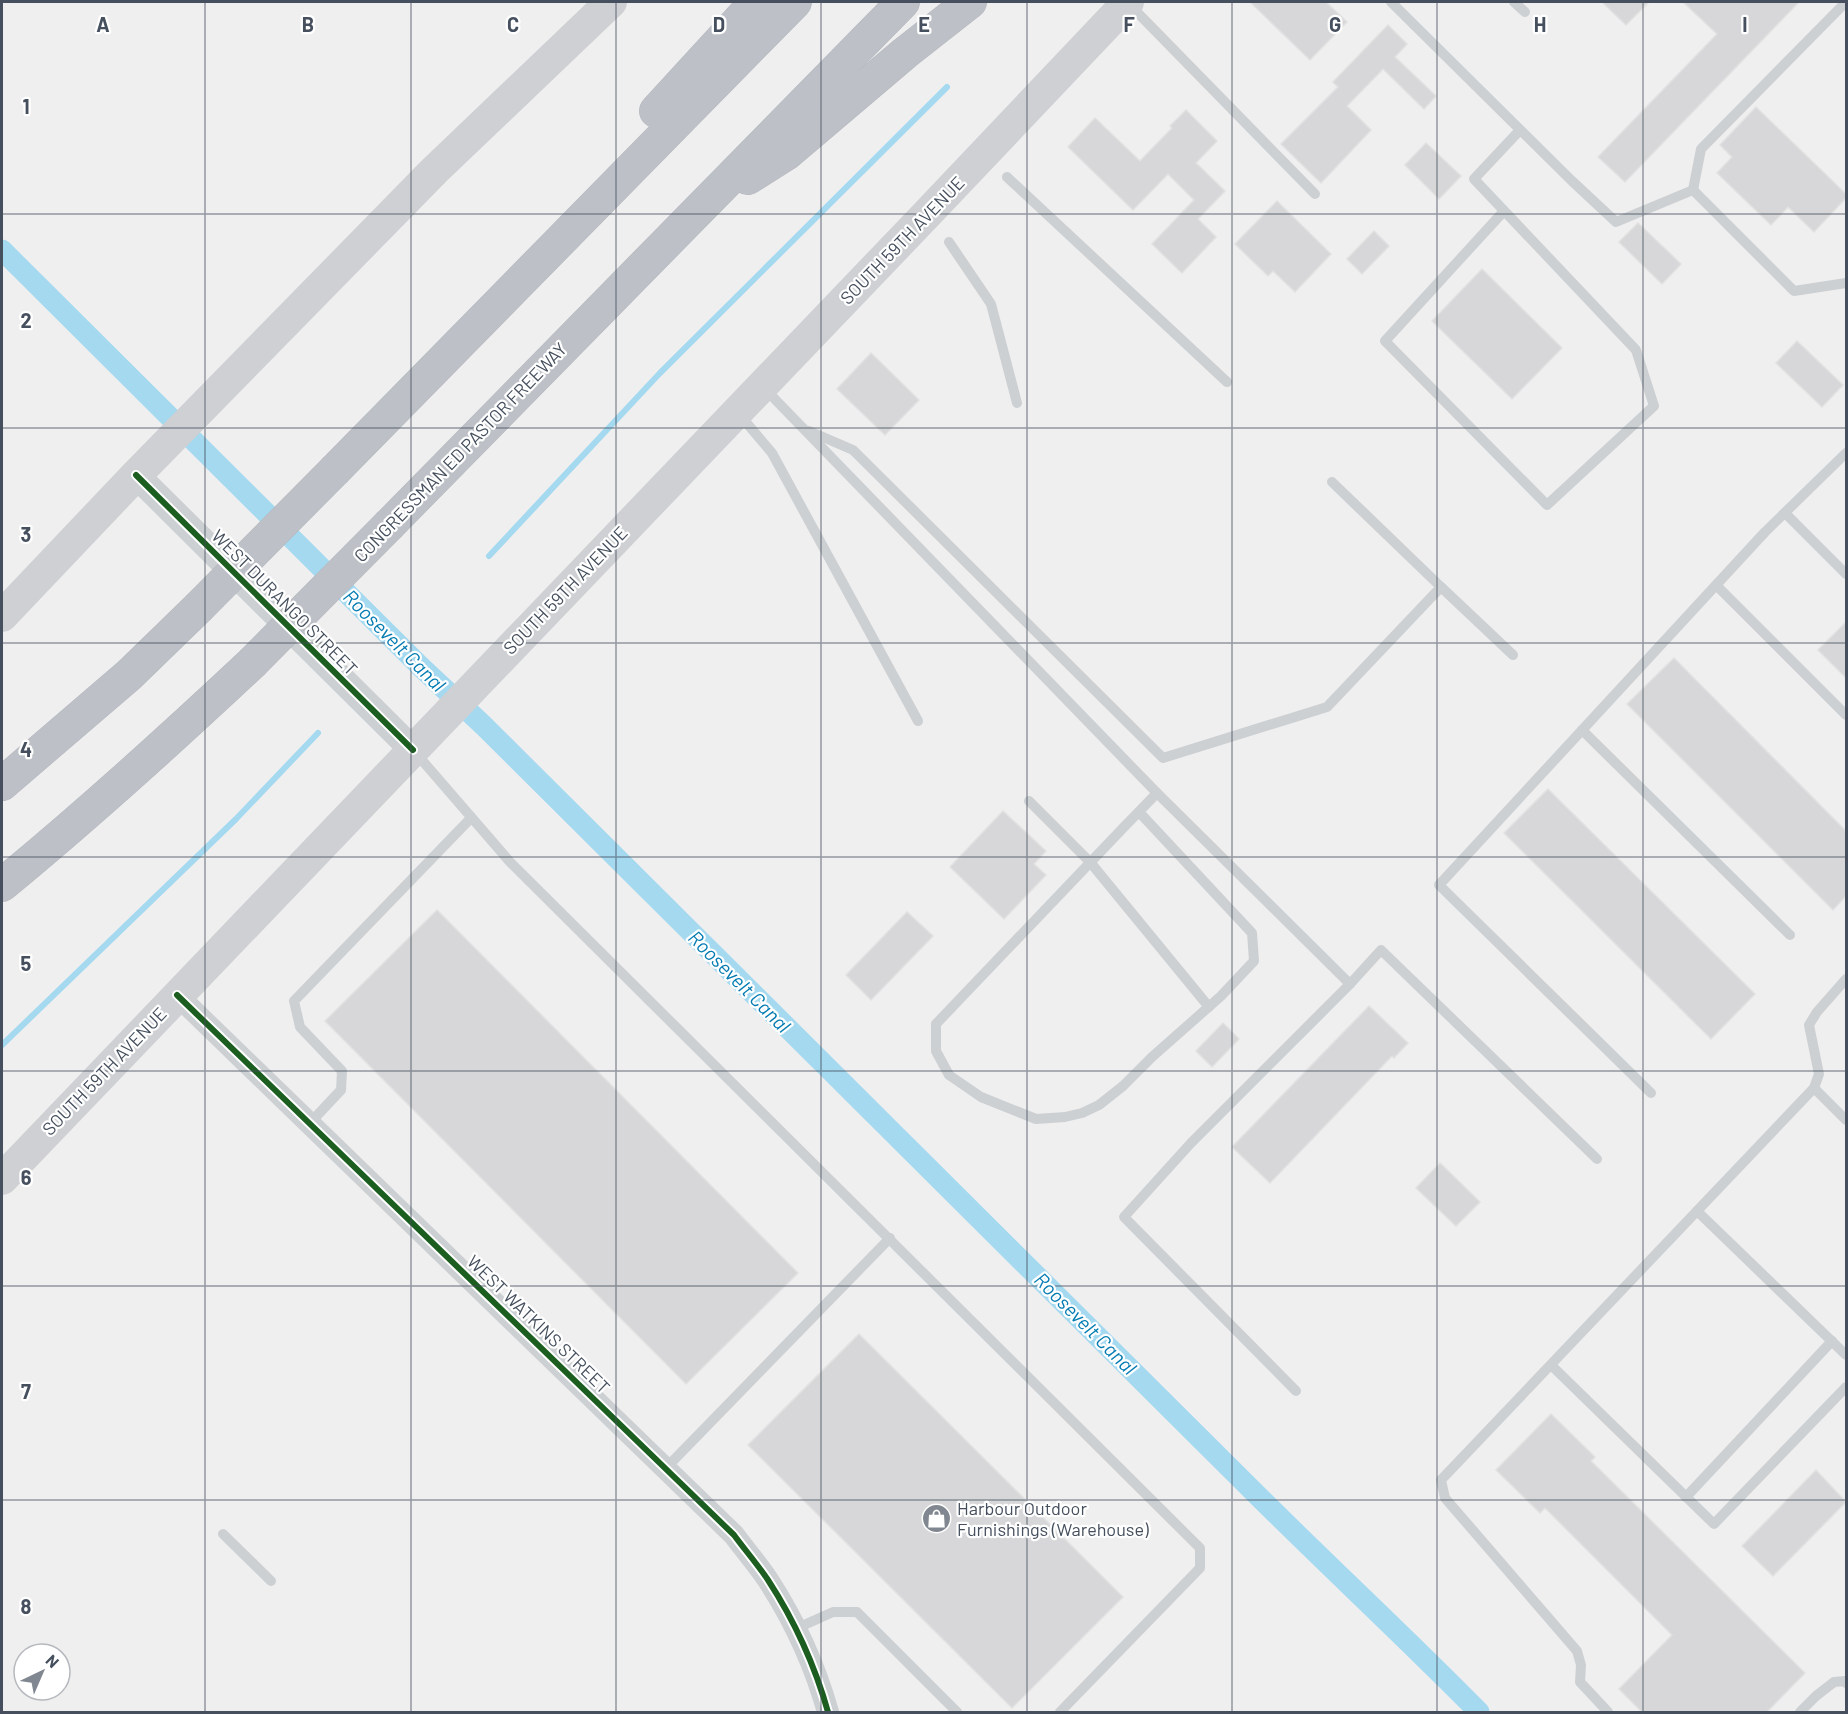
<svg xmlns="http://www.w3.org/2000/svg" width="1848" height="1714" viewBox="0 0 1848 1714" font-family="Barlow,sans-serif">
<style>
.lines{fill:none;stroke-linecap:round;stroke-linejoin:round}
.stream{stroke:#a4d9f0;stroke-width:6}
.canal{stroke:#a4d9f0;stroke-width:21}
.building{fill:#d7d7d9;stroke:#e1e1e2;stroke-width:1.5}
.motorway-casing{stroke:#b4b8bf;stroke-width:34}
.service{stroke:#cdd0d3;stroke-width:10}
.minor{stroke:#cdd0d3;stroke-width:22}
.tertiary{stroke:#cdd0d3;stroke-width:27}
.secondary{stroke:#ced0d4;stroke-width:32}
.motorway{stroke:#bdc1c7;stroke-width:33}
.motorway-bridge-casing{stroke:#b4b8bf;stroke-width:34;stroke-linecap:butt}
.motorway-bridge{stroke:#bdc1c7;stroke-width:33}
.cycleway-casing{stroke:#fff;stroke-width:10}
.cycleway{stroke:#1b5e20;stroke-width:6}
.grid{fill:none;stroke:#454f5d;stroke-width:1.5;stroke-opacity:0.55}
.labels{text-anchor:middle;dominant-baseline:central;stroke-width:4.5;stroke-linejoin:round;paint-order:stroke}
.street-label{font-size:18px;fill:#454f5d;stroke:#fff}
.poi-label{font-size:18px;fill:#454f5d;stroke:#fff;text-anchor:start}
.water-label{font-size:20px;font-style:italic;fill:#047cb2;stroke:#fff}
.grid-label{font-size:20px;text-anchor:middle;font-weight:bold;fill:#454f5d;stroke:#fff;stroke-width:4.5;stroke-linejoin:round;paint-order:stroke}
</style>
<rect width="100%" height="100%" fill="#f0efef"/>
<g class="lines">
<g class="stream">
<polyline points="489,556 660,373 947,87"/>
<polyline points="2,1045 236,819 318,733"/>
</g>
<path class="canal" d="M2 250 420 666 484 726C740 978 994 1232 1248 1486 1324 1562 1403 1635 1479 1712"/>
</g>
<g class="building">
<polygon points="1250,2 1326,2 1347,22 1310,60"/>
<polygon points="1602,2 1649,2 1626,25"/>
<polygon points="1683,2 1799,2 1625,182 1598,157 1717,34"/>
<polygon points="1388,25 1407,44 1395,57 1436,96 1424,109 1383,69 1347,106 1371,130 1321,183 1281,144 1338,87 1333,82"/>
<polygon points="1756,107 1846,194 1846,198 1814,232 1788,207 1771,225 1717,173 1732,157 1720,145"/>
<polygon points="1186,110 1217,141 1196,163 1225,191 1198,219 1216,237 1182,273 1152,244 1194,200 1168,174 1133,210 1068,147 1095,118 1140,161 1172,128 1170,126"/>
<polygon points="1426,143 1461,176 1439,199 1405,165"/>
<polygon points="1277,201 1331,254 1295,292 1273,271 1268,276 1235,244"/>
<polygon points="1638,223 1681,264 1662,284 1619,242"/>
<polygon points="1374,231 1389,246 1362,274 1347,259"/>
<polygon points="1482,269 1562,348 1512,399 1432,321"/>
<polygon points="1797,341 1843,385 1822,407 1776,363"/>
<polygon points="871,353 919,400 885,435 837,389"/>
<polygon points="1846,622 1846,678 1818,650"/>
<polygon points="1674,658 1846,831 1846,896 1833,910 1627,704"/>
<polygon points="1548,789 1755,994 1711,1039 1504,833"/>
<polygon points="1003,811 1046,851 1034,864 1046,875 1004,919 950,867"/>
<polygon points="437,910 798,1273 686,1384 325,1021"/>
<polygon points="907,912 933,936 871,1000 846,975"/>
<polygon points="1369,1006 1408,1043 1394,1058 1392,1056 1270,1183 1232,1147"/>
<polygon points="1223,1023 1239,1039 1212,1067 1196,1051"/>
<polygon points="1440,1163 1480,1202 1456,1226 1416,1188"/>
<polygon points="859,1334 1123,1597 1012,1708 748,1445"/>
<polygon points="1551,1414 1595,1457 1591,1461 1805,1673 1766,1713 1643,1713 1619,1689 1672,1635 1545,1508 1540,1513 1496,1470"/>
<polygon points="1816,1470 1846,1502 1773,1576 1742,1546"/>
</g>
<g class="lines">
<defs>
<g id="motorway">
<polyline points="656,111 756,2"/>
<polyline points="748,178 786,154 905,53 970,2"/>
<polyline points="336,469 795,2"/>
<polyline points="390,524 903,2"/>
<polyline points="2,784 129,675 198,608"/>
<path d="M2 885C88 814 171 739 252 663"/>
</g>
</defs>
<use href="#motorway" class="motorway-casing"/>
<g class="service">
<polyline points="1391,2 1572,181 1616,222 1693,190 1794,291 1846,283"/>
<polyline points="1514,2 1525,12"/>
<polyline points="1130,5 1315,194"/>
<polyline points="1007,177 1227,382"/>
<polyline points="1693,190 1701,149 1846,2"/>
<polyline points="1504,211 1385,341 1547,505 1654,406 1636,350 1474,179 1520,130"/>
<polyline points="949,242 991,304 1017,403"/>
<polyline points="764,388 1157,793 1350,984 1191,1143 1124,1217 1296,1391"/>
<polyline points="739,414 772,453 918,721"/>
<polyline points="809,431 853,450 1163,758 1327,707 1441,587 1332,482"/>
<polyline points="1785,513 1846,574"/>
<polyline points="1716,585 1846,715"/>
<polyline points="1441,587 1513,655"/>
<polyline points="1582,730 1790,935"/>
<polyline points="414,751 510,862 1200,1548 1200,1568 1060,1712"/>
<polyline points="1029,801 1090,862 1209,1007"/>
<polyline points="1139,812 1252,933 1254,961 1221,996 1152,1057 1123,1086 1099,1105 1082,1113 1065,1117 1036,1119 981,1097 949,1075 936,1051 936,1024 1124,827 1157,793"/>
<polyline points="1350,984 1381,950 1597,1159"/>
<polyline points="1814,1088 1846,1120"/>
<polyline points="1651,1093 1439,885 1765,532 1846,453"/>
<polyline points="310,1123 341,1090 342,1071 300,1027 294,1001 471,818"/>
<polyline points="1697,1211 1846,1355"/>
<polyline points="1551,1365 1714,1524 1846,1387"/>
<polyline points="666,1468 890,1238"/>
<polyline points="1686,1497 1832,1341"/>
<polyline points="223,1534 271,1581"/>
<polyline points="795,1629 833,1612 857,1612 957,1712"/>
<polyline points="1608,1712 1580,1682 1581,1665 1577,1651 1445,1498 1441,1480 1814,1088 1819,1074 1809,1025 1817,1012 1846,979"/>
<polyline points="1800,1712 1816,1696 1834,1682 1845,1681 1846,1683"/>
</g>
<path class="minor" d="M177 995 734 1535C745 1550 758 1565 768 1580 794 1620 815 1666 828 1712"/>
<polyline class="tertiary" points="136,475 413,750"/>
<g class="secondary">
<polyline points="2,616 136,475 434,171 611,2"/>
<polyline points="2,1179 924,217 1128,2"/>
</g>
<use href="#motorway" class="motorway"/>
<defs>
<g id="motorway-bridge">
<polyline points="198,608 336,469"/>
<polyline points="252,663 390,524"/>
</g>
</defs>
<use href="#motorway-bridge" class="motorway-bridge-casing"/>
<use href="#motorway-bridge" class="motorway-bridge"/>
<defs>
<g id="cycleway">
<polyline points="136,475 413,750"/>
<path d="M177 995 734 1535C745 1550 758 1565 768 1580 794 1620 815 1666 828 1712"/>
</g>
</defs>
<use href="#cycleway" class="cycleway-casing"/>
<use href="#cycleway" class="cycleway"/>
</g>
<path class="grid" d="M205 2V1712M411 2V1712M616 2V1712M821 2V1712M1027 2V1712M1232 2V1712M1437 2V1712M1643 2V1712M2 214H1846M2 428H1846M2 643H1846M2 857H1846M2 1071H1846M2 1286H1846M2 1500H1846"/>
<defs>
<symbol id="shop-disc" viewBox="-11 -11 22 22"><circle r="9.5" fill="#818790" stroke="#fff"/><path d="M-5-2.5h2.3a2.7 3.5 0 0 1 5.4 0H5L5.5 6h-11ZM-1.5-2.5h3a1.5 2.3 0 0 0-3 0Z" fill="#fff"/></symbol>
</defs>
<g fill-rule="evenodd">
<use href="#shop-disc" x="920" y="1502" width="33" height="33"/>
</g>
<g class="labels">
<g class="street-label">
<text transform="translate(902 240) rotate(-46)">SOUTH 59TH AVENUE</text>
<text transform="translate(460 452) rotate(-46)">CONGRESSMAN ED PASTOR FREEWAY</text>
<text transform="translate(565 590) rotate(-46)">SOUTH 59TH AVENUE</text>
<text transform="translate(285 602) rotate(45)">WEST DURANGO STREET</text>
<text transform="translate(104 1071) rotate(-46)">SOUTH 59TH AVENUE</text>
<text transform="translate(539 1324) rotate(44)">WEST WATKINS STREET</text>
</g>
<g class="poi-label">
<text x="957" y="1508">Harbour Outdoor<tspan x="957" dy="21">Furnishings (Warehouse)</tspan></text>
</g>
<g class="water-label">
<text transform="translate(395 640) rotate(45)">Roosevelt Canal</text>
<text transform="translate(740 981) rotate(45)">Roosevelt Canal</text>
<text transform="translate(1086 1323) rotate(45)">Roosevelt Canal</text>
</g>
</g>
<g class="grid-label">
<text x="103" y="32">A</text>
<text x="308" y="32">B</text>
<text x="513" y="32">C</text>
<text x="719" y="32">D</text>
<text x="924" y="32">E</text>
<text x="1129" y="32">F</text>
<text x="1335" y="32">G</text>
<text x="1540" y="32">H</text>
<text x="1745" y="32">I</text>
<text x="26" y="114">1</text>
<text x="26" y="328">2</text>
<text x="26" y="542">3</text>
<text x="26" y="757">4</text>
<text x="26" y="971">5</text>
<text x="26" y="1185">6</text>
<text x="26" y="1399">7</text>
<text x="26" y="1614">8</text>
</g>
<rect width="1848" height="1714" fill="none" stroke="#454f5d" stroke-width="6"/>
<g transform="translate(42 1672) rotate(44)"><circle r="28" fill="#ffffff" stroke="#b5b9be" stroke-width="1.5"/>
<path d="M0-4.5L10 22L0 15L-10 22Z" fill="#818790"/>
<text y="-9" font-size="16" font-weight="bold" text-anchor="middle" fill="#454f5d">N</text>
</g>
</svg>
